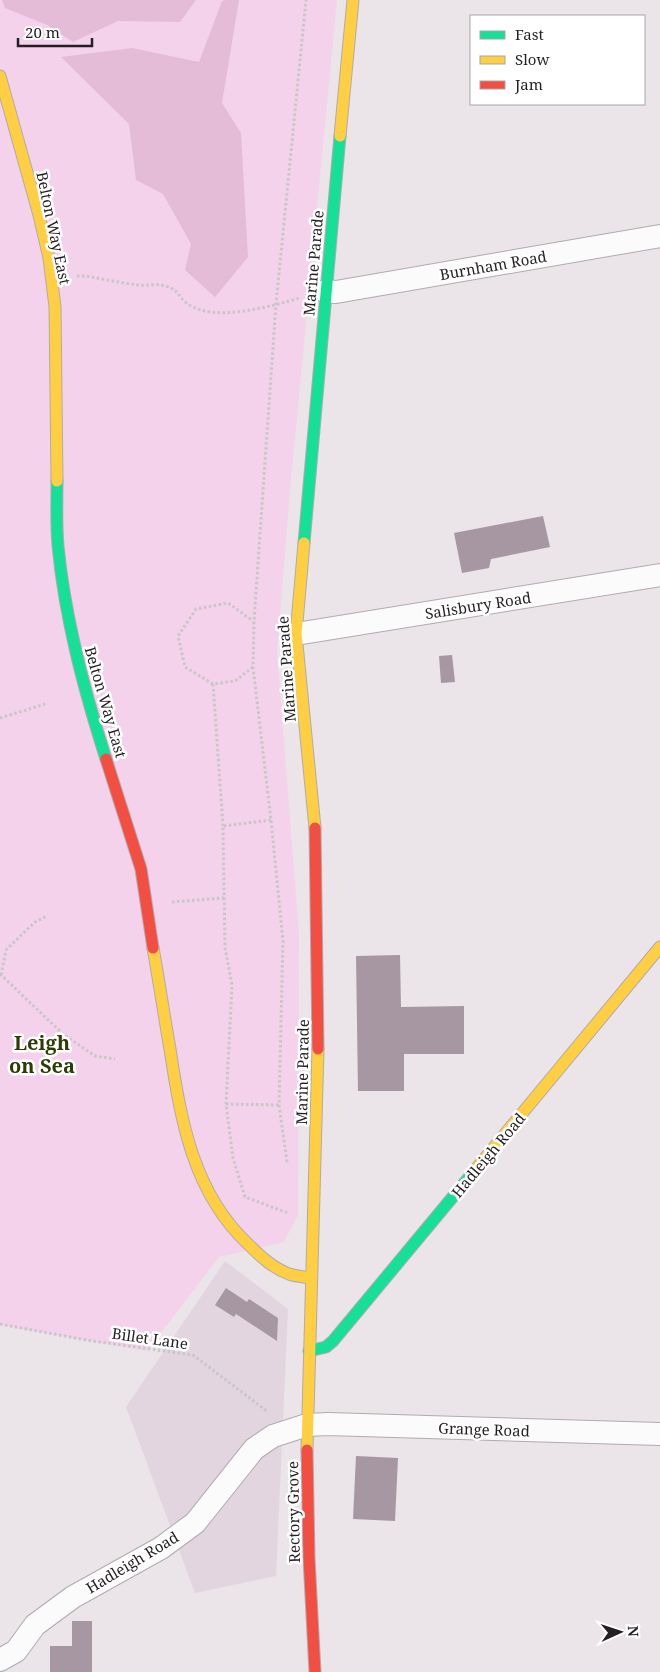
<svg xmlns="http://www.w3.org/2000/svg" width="660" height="1672" viewBox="0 0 660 1672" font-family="'Noto Serif',serif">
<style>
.built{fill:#e3d5df}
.green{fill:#f5d2eb}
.forest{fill:#e4bcd8}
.building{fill:#a697a2}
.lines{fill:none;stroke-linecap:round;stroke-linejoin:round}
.street-casing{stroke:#b0abaf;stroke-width:24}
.fast-casing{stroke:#b0abaf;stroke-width:13}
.slow-casing{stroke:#b0abaf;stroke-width:13}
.jam-casing{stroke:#b0abaf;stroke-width:13}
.path{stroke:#c8c6c7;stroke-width:3;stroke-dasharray:2.5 2.5;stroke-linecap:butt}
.street{stroke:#fcfbfc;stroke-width:22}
.fast{stroke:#16e098;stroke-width:11}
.slow{stroke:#ffcf43;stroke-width:11}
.jam{stroke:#f24e42;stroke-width:11}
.labels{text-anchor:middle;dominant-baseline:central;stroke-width:5;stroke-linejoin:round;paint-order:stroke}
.street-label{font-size:15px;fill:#241f22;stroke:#fff}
.district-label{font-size:20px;font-weight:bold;fill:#2c3c04;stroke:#fff}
</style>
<rect width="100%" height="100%" fill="#ebe4e9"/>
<polygon class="built" points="225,1261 288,1309 276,1576 195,1593 126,1407"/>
<polygon class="green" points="0,0 337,0 290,490 277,652 299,934 298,1215 284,1242 219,1257 147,1351 0,1325"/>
<g class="forest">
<polygon points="2,0 196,0 180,22 118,21 73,42 47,25 5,8"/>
<polygon points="226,0 239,0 222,103 241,133 248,257 215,297 185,270 191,244 163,194 136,180 129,124 61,57 132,48 199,62 222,1"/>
</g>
<g class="building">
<polygon points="543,516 550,547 491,559 489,568 462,573 454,533"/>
<polygon points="452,655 455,682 441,683 439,656"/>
<polygon points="400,955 401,1007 464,1006 464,1054 404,1054 404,1091 358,1091 356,956"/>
<polygon points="226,1288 247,1302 249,1299 278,1318 277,1341 236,1314 234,1317 215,1305"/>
<polygon points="356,1456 398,1458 395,1521 353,1519"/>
<polygon points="72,1621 92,1621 92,1672 50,1672 50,1646 72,1646"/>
</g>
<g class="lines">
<defs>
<g id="street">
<polyline points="325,291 336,292 660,236"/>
<polyline points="296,634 660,575"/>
<polyline points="0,1660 16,1651 35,1625 73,1597 161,1548 195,1523 254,1449 273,1436 307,1425 328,1424 660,1434"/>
</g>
<g id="fast">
<path d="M57 481C57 502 56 524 58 546 65 619 84 690 106 759"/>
<polyline points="304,543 340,136"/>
<polyline points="309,1351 326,1347 333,1341 476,1169"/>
</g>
<g id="slow">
<polyline points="0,76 39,215 49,258 55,307 57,481"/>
<polyline points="340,136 353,0"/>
<polyline points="304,543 296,634 315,828"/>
<path d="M153 948C159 981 164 1015 170 1049 181 1121 193 1193 249 1245 261 1257 273 1268 289 1274 295 1276 304 1277 311 1278"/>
<polyline points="476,1169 660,947"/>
<polyline points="307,1450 318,1049"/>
</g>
<g id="jam">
<polyline points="106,759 141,869 153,948"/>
<polyline points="315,828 318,1049"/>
<polyline points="307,1450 309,1558 315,1672"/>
</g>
</defs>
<use href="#street" class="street-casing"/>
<use href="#fast" class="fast-casing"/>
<use href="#slow" class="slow-casing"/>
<use href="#jam" class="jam-casing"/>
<g class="path">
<path d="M77 276H86C103 279 121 283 138 285 146 286 154 284 161 285 181 289 176 296 188 304 215 323 271 306 300 298"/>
<polyline points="253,667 235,681 213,684 185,667 178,636 196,609 228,603 253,621"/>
<polyline points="213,684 223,826"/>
<polyline points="0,718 45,704"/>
<polyline points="271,820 223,826 225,948 232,985 226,1104 233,1158 245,1197 288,1213"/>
<polyline points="172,902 224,898"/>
<polyline points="0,974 63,1034 95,1056 115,1059"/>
<polyline points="1,975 6,950 35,922 47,916"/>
<polyline points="226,1104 279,1105"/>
<polyline points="287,1162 279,1105 283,941 271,820 253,667 254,621 276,304 306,0"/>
<polyline points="0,1324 86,1340 193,1355 268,1412"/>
</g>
<use href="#street" class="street"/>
<use href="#fast" class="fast"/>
<use href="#slow" class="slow"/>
<use href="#jam" class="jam"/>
</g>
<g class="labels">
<g class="street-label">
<text transform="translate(54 228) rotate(78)">Belton Way East</text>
<text transform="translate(313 263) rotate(-85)">Marine Parade</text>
<text transform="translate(493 265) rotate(-10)">Burnham Road</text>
<text transform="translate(478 605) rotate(-9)">Salisbury Road</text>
<text transform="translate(286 669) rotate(-94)">Marine Parade</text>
<text transform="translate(106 702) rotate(74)">Belton Way East</text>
<text transform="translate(302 1072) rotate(-89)">Marine Parade</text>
<text transform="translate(488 1155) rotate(-50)">Hadleigh Road</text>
<text transform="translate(150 1338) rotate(8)">Billet Lane</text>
<text transform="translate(484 1429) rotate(2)">Grange Road</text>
<text transform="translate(293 1512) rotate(-91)">Rectory Grove</text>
<text transform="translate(132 1562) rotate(-31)">Hadleigh Road</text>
</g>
<g class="district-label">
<text x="42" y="1042">Leigh<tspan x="42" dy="23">on Sea</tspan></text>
</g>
</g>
<rect x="470" y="15" width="175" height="90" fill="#ffffff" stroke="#a7a5a7"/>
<rect x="480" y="31" width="25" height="8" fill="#16e098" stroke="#a7a5a7"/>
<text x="515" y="40" font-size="15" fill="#241f22">Fast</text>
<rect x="480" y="56" width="25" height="8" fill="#ffcf43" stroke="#a7a5a7"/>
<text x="515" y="65" font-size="15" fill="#241f22">Slow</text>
<rect x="480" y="81" width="25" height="8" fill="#f24e42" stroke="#a7a5a7"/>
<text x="515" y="90" font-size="15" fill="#241f22">Jam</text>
<g transform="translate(620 1632) rotate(87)" stroke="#ffffff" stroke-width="4" paint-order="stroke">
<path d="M0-4L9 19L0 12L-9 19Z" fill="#241f22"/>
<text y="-8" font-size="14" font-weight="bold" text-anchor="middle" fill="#241f22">N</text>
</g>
<path d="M18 38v8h74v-8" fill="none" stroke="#241f22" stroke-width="2.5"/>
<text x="25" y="38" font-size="15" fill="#241f22" stroke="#ffffff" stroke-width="4" paint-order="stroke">20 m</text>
</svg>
